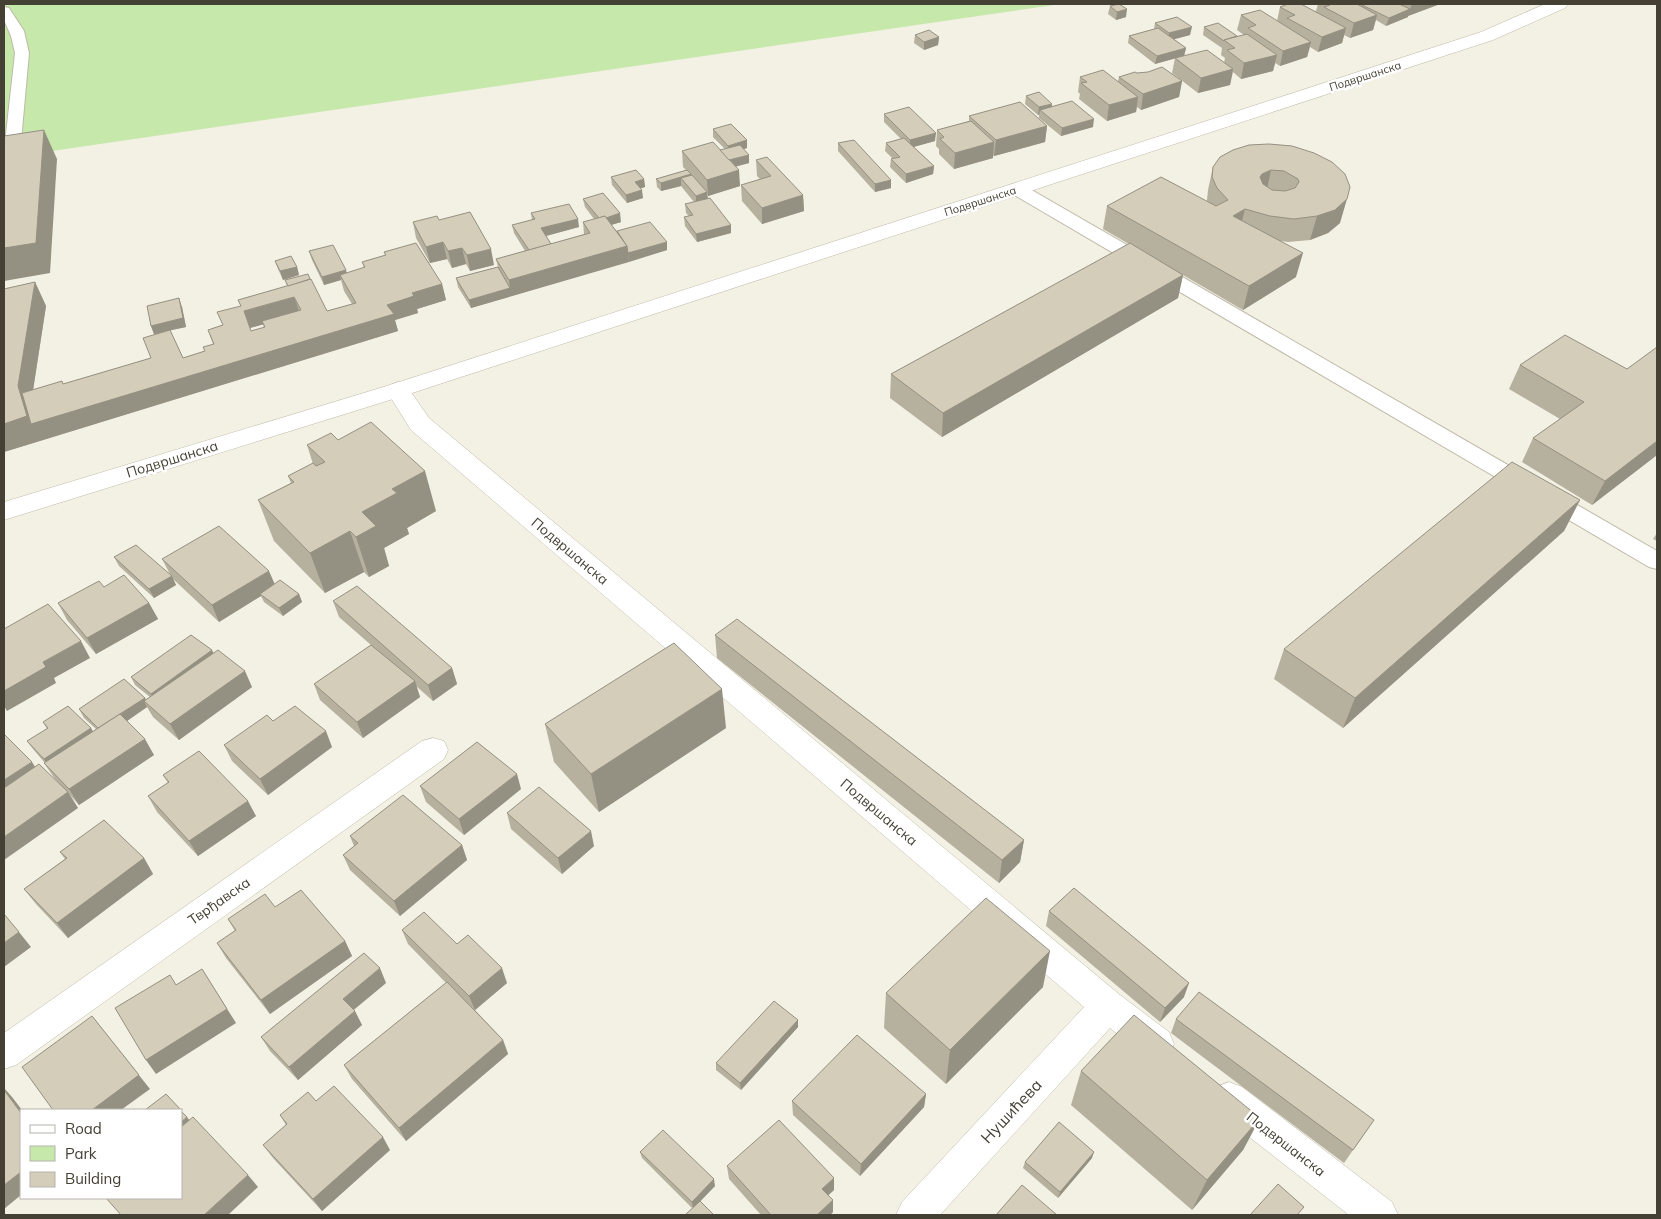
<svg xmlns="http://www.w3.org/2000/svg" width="1661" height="1219" viewBox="0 0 1661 1219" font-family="Mulish,sans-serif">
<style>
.green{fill:#c6e9ab}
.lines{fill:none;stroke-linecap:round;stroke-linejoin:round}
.service-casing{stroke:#beb9a6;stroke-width:2}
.minor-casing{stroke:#beb9a6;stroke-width:1}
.tertiary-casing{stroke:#beb9a6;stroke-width:1}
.service{fill:#fff;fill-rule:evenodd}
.minor{fill:#fff;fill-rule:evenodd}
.tertiary{fill:#fff;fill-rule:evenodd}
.wall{fill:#b6b09f;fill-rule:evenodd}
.shaded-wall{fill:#949082}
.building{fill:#d4cdb9;stroke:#949082;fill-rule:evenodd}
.labels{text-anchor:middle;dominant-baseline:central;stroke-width:5;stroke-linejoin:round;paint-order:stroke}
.far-street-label{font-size:11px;fill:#454034;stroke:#fff}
.street-label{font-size:14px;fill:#454034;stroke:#fff}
.near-street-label{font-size:16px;fill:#454034;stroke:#fff}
</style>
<rect width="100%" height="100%" fill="#f3f0e4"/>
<polygon class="green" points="4,4 1061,4 4,158"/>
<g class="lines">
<defs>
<g id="service">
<polygon points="4,7 9,8 24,31 29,53 20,152 18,155 6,155 4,152 15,53 11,36 4,20"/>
<polygon points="1017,184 1023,185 1657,551 1657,569 1649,567 1011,193 1009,189 1011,185"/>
</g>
<g id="minor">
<polygon points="398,382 406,385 429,418 1120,995 1169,1032 1174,1044 1169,1056 1157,1060 1145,1056 1110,1028 940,1215 896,1215 902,1202 1084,1007 411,430 386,390 390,385"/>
<polygon points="433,738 444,741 448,750 444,759 16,1065 4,1069 4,1033 422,741"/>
<polygon points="1229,1082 1242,1087 1392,1202 1398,1215 1349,1215 1216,1111 1211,1099 1216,1087"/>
</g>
<polygon id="tertiary" points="1545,4 1568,4 1565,8 1493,40 406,395 4,520 4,502 390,385 1256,105 1481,32"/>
</defs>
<use href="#service" class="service-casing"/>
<use href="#minor" class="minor-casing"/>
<use href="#tertiary" class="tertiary-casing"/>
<use href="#service" class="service"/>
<use href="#minor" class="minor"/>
<use href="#tertiary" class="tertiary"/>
</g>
<g class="wall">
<polygon points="1318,4 1440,4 1408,16 1408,17 1386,26 1376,20 1373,30 1350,38 1344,35 1342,43 1318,52 1310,47 1307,57 1280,66 1275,63 1273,71 1241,79 1233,72 1230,85 1198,93 1172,73 1175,58 1155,64 1128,43 1129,36 1154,29 1155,23 1190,35 1174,39 1186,48 1184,56 1224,63 1225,58 1221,55 1222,48 1203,35 1204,27 1237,36 1244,35 1237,30 1241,15 1277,21 1280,7 1316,11"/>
<polygon points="1110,6 1126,17 1116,20 1108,14"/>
<polygon points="915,35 939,37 938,45 924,50 914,43"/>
<polygon points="1137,73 1182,81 1179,97 1141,110 1137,107 1136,112 1107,121 1079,99 1080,94 1078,92 1080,77 1118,81 1119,77"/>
<polygon points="1026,96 1052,106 1093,127 1061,136 1039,118 1039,115 1038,115 1025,104"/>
<polygon points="884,114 935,141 913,147 934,166 933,174 906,183 890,167 891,159 893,159 885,151 886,143 901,139 884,122"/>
<polygon points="969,116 1047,126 1045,142 994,156 993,155 993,158 954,169 939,154 939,149 936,146 937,130 969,121"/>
<polygon points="713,129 747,140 747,148 744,149 749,163 735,167 740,186 708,196 707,194 708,199 731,225 731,233 697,242 685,226 684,217 689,216 686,213 685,204 694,202 681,186 661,191 657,187 656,179 686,170 683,167 682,151 720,151 725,149 713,137"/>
<polygon points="838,143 891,188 875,192 838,151"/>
<polygon points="1269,144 1340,223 1328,233 1310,240 1288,242 1281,241 1296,277 1243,310 1183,275 1178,298 942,437 890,398 891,374 1129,244 1103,229 1107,206 1207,202 1207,200 1208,190 1213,167"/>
<polygon points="756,160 803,195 804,211 762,224 742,201 741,185 760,179 757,176"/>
<polygon points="611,177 644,179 645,187 640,188 643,198 627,203 612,185"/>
<polygon points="583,199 621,222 611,225 617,231 667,250 471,308 458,287 456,278 498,267 496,259 525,251 514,233 512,225 532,220 531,213 579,227 546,236 551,244 584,234 583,222 594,219 585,207"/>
<polygon points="439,220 494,265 470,271 466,264 452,268 447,259 430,263 416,238 413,222"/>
<path d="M309 251 346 270V273L364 268 362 262 385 255 384 252 442 284 446 300 417 309 418 313 395 320 398 331 4 452 35 282 46 306 33 390 64 384 151 358 154 334 151 326 182 307 186 327 170 330 183 358 205 351 213 344 208 330 222 325 241 306 238 300 287 286 285 280 310 279 327 311 352 304 344 291 341 280 324 285 312 260ZM263 324 264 328 251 331 250 328Z"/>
<polygon points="275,261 297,267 299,275 283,280 278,269"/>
<polygon points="1565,335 1657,455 1592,505 1522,462 1533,438 1560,419 1509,389 1520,365"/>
<polygon points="338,440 436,511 407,528 409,534 384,548 389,566 369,577 364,572 325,593 274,541 258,500 291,483 288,476 313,464 307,445"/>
<polygon points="1580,500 1564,531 1343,728 1274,679 1284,649"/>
<polygon points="1657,533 1657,541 1653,539"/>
<polygon points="114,557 170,574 162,559 274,584 299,594 302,602 283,616 264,602 261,596 219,622 172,578 176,585 154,598 119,566"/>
<polygon points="104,587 149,603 158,619 96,654 67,620 58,603"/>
<polygon points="333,601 452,668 457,684 433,701 416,686 420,697 363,738 320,700 314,684 371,645 339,617"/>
<polygon points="715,635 1024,840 1020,862 999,883 717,658"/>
<polygon points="214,653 252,687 179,740 153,717 147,707 127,721 154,755 79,805 69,794 78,808 35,767 63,788 55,779 44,763 45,763 33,749 27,741 47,729 43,722 91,728 93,732 96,729 84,718 79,709 145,698 146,700 150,697 135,685 131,677"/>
<polygon points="273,721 332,747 268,795 232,761 224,745"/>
<polygon points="545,724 726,728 599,812 554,762"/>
<polygon points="163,775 256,816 198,856 157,812 148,796 168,783"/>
<polygon points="420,786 521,789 464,835 426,802"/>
<polygon points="507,813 594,846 562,874 511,829"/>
<polygon points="350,836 462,845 467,860 400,916 350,870 343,855 354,846"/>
<polygon points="60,852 144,858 153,874 68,938 36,904 24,889 65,859"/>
<polygon points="275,907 345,941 352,956 270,1014 226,958 217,943 235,931 228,919"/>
<polygon points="1049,911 1184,997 1160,1022 1046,926"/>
<polygon points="402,930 457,944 507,983 475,1010 503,1040 508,1054 406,1141 352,1079 344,1065 446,983 408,944"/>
<polygon points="386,983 353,1010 362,1025 298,1080 270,1051 261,1037"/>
<polygon points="1043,987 946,1084 884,1028 886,993"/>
<polygon points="1176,1019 1374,1120 1344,1163 1171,1033"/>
<polygon points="798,1020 798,1027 741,1090 716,1070 716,1063"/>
<polygon points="1081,1071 1260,1118 1243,1150 1192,1210 1071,1105"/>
<polygon points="926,1094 924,1107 860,1176 793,1115 792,1101"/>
<polygon points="280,1115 390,1150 322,1211 273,1158 263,1145 286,1125"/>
<polygon points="640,1152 715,1186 692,1208 642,1158"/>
<polygon points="1092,1158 1058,1198 1023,1168 1025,1162"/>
<polygon points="727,1166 834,1178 834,1190 828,1195 833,1212 830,1215 761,1215 729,1179"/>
</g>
<g class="shaded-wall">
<polygon points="1412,4 1440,4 1408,16 1408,17 1386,26 1389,18 1410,9"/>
<polygon points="1127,9 1126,17 1116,20 1117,12"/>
<polygon points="1377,15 1373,30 1350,38 1354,23"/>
<polygon points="1192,27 1190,35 1168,41 1169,33"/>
<polygon points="1346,28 1342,43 1318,52 1322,37"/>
<polygon points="939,37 938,45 924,50 924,42"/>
<polygon points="1311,42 1307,57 1280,66 1283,51"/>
<polygon points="1186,48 1184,56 1155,64 1157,56"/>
<polygon points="1277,55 1273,71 1241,79 1244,63"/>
<polygon points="1233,69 1230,85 1198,93 1201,78"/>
<polygon points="1182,81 1179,97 1141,110 1143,94"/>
<polygon points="1138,97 1136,112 1107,121 1109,105"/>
<polygon points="1052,104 1052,112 1040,110 1039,115 1038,115 1039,107"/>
<polygon points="1094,119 1093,127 1061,136 1062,128"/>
<polygon points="1047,126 1045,142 994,156 996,140"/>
<polygon points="44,130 57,159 50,273 4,281 4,248"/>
<polygon points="936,133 935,141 910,148 910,140"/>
<polygon points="747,140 747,148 729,154 728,146"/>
<polygon points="994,142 993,158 954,169 955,153"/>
<polygon points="749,155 749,163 729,168 729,160"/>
<polygon points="934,166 933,174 906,183 906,174"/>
<polygon points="739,170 740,186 708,196 707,180"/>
<polygon points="1271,170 1266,194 1260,177 1262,174"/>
<polygon points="691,174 692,183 681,178 681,186 661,191 661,183"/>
<polygon points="644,179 645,187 636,190 635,182"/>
<polygon points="891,180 891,188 875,192 875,184"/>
<polygon points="642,190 643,198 627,203 626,195"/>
<polygon points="707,192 708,201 696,204 696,196"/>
<polygon points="803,195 804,211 762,224 762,208"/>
<polygon points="1347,199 1340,223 1328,233 1310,240 1317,216"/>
<polygon points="1245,209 1239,233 1233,216"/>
<polygon points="620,213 621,222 601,228 600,220"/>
<polygon points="578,219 579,227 542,237 541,228"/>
<polygon points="731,225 731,233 697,242 696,234"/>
<polygon points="443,242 447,259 430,263 426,247"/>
<polygon points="667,242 667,250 629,262 628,253"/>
<polygon points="627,246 629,262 471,308 469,300 510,288 509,280"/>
<polygon points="462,248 466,264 452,268 448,251"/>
<polygon points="491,249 494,265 470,271 467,255"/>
<polygon points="1303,253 1296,277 1243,310 1249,286"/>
<polygon points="297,267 299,275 283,280 280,271"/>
<polygon points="346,270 348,278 340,275 341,280 324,285 322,277"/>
<polygon points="1183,275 1178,298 942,437 943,413"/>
<polygon points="35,282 46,306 30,410 387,305 412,293 442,284 446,300 417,309 418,313 395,320 398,331 4,452 4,424 18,386"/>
<polygon points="315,294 295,299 300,314 250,328 244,311 292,298"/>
<polygon points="179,298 182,307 186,327 154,334 151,326"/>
<polygon points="1657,441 1657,455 1592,505 1605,481"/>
<polygon points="425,471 436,511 407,528 409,534 384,548 389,566 369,577 356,537 362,512 392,489"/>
<polygon points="1580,500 1564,531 1343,728 1355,698"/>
<polygon points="350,531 364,572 325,593 310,553"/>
<polygon points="269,571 276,587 260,594 261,596 219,622 212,605"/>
<polygon points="172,576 176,585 154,598 149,589"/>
<polygon points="299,594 302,602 283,616 279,608"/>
<polygon points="149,603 158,619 96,654 87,638"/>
<polygon points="81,641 90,658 54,678 56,683 7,711 4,706 4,691 43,662"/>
<polygon points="212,650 216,658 155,702 151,694"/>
<polygon points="452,668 457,684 433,701 428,685"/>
<polygon points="245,671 252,687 179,740 170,724"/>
<polygon points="415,681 420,697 363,738 357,722"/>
<polygon points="722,689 726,728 599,812 591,774"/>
<polygon points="145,698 149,705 144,701 147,707 104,737 99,728"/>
<polygon points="91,728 96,737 49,767 44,759"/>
<polygon points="326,731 332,747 268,795 260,779"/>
<polygon points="145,739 154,755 79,805 69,789"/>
<polygon points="32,762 42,778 4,804 4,780"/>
<polygon points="517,774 521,789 464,835 459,819"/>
<polygon points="68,792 78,808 4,860 4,837"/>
<polygon points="248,801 256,816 198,856 189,841"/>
<polygon points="591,831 594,846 562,874 558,858"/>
<polygon points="1024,840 1020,862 999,883 1002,860"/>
<polygon points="462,845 467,860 400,916 394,901"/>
<polygon points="144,858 153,874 68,938 57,923"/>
<polygon points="19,932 31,947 4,967 4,943"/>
<polygon points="345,941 352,956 270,1014 261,1000"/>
<polygon points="1050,951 1043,987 946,1084 950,1050"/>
<polygon points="380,968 386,983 350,1013 343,999"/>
<polygon points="502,968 507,983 475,1010 469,996"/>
<polygon points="202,969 236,1023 156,1074 146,1060"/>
<polygon points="1189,983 1184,997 1160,1022 1165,1008"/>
<polygon points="355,1011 362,1025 298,1080 289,1067"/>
<polygon points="92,1016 150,1089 121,1110 92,1110"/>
<polygon points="798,1020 798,1027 741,1090 740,1083"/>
<polygon points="503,1040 508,1054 406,1141 399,1128"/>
<polygon points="4,1088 12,1097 22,1110 21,1110 21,1113 4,1090"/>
<polygon points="926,1094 924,1107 860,1176 861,1164"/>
<polygon points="187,1117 197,1130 181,1144 181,1122"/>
<polygon points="1260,1118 1243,1150 1192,1210 1207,1180"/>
<polygon points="383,1137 390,1150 322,1211 313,1199"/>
<polygon points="1094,1152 1092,1158 1058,1198 1060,1192"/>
<polygon points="21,1172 21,1195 4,1209 4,1185"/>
<polygon points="248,1175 258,1187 228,1215 204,1215"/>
<polygon points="834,1178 834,1190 822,1201 822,1189"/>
<polygon points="714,1179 715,1186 693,1209 692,1202"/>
<polygon points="833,1200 833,1212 830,1215 817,1215"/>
</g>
<g class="building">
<polygon points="1119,4 1127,9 1117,12 1110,6"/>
<polygon points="1288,4 1301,4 1346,28 1322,37 1287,18 1295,15 1280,7"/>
<polygon points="1329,4 1357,4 1377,15 1354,23 1324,7 1330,5"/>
<polygon points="1360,4 1399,4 1410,9 1389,18"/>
<polygon points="1260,10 1311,42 1283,51 1248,28 1256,25 1241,15"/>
<polygon points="1177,17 1192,27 1169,33 1155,23"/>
<polygon points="1218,23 1237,36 1224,40 1224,41 1204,27"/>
<polygon points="1158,28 1186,48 1157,56 1129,36"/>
<polygon points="929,30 939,37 924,42 915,35"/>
<polygon points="1247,34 1277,55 1244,63 1227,50 1235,48 1224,40"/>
<polygon points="1207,50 1233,69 1201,78 1175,58"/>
<polygon points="1162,67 1182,81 1143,94 1119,77 1135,72 1137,73 1148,72"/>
<polygon points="1103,70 1138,97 1109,105 1081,83 1087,82 1080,77"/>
<polygon points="1039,92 1052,104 1039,107 1026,96"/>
<polygon points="1072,101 1094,119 1062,128 1040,110"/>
<polygon points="1020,102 1047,126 996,140 969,116"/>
<polygon points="909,107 936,133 910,140 884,114"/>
<polygon points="971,121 994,142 955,153 940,139 944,137 937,130"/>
<polygon points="731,124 747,140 728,146 713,129"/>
<polygon points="44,130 36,243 4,248 4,136"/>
<polygon points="904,138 934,166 906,174 891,159 900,157 886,143"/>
<polygon points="854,140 891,180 875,184 838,143"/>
<polygon points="713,142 739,170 707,180 682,151"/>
<path d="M1269 144 1292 146 1314 153 1332 162 1345 174 1350 187 1347 199 1335 210 1317 216 1294 219 1270 216 1245 209 1233 216 1303 253 1249 286 1107 206 1161 177 1216 206 1228 200 1217 188 1212 177 1213 167 1220 157 1233 150 1249 145ZM1271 170 1284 171 1298 179 1299 182 1295 188 1285 191 1272 190 1263 184 1260 177 1262 174Z"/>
<polygon points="740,145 749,155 729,160 720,150"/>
<polygon points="767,157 803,195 762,208 741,185 771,176 756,160"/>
<polygon points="636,170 644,179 635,182 642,190 626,195 611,177"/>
<polygon points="687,170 691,174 661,183 656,179"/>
<polygon points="692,175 707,192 696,196 681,178"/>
<polygon points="603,193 620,213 606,218 605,216 599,218 583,199"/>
<polygon points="710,198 731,225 696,234 684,217 693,215 685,204"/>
<polygon points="569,204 578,219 541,228 551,244 529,250 512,225 535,219 531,213"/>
<polygon points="470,212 491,249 467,255 462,248 448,251 443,242 426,247 413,222 437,216 439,220"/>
<polygon points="605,216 627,246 509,280 496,259 590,233 583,222"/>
<polygon points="650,222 667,242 628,253 627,246 617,231"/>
<path d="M416 243 442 284 412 293 414 296 387 305 394 314 31 424 22 393 62 381 63 384 151 358 143 338 170 330 183 358 205 351 203 347 214 344 208 330 223 325 217 312 241 306 238 300 311 279 327 311 356 303 340 275 365 267 362 262 386 255 384 252ZM294 297 301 310 262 321 265 327 251 331 244 311Z"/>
<polygon points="1130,243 1183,275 943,413 891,374"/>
<polygon points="333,245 346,270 322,277 309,251"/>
<polygon points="291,256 297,267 280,271 275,261"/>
<polygon points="498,267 510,288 469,300 456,278"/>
<polygon points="308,274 310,279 288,286 285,280"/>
<polygon points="35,282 18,386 27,416 4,424 4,289"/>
<polygon points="179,298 183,318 151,326 147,306"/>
<polygon points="1565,335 1627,369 1657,347 1657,441 1605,481 1533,438 1584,402 1520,365"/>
<polygon points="371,422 425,471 392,489 397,493 362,512 376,526 356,537 350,531 310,553 258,500 294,482 288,476 313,463 316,466 325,462 307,445 331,433 338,440"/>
<polygon points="1512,462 1580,500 1355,698 1284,649"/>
<polygon points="219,526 269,571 212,605 162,559"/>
<polygon points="136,545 172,576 149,589 114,557"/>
<polygon points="124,575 149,603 87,638 58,603 99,581 104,587"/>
<polygon points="280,580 299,594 279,608 260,594"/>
<polygon points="357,586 452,668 428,685 333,601"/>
<polygon points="48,604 81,641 43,662 46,667 4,691 4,629"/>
<polygon points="737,619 1024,840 1002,860 715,635"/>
<polygon points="191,635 212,650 151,694 131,677"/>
<polygon points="674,643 722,689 591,774 545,724"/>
<polygon points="371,645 415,681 357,722 314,684"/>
<polygon points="218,650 245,671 170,724 144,701"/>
<polygon points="124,679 145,698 98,728 79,709"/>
<polygon points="68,706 91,728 44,759 27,741 48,728 43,722"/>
<polygon points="295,706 326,731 260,779 224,745 267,715 273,721"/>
<polygon points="120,714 145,739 69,789 44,763"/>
<polygon points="4,734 32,762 4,780"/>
<polygon points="477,742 517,774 459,819 420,786"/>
<polygon points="199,751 248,801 189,841 148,796 169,782 163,775"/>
<polygon points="39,764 68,792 4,837 4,788"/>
<polygon points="539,787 591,831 558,858 507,813"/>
<polygon points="403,795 462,845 394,901 343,855 358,843 350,836"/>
<polygon points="104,820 144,858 57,923 24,889 67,858 60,852"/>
<polygon points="1074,888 1189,983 1165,1008 1049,911"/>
<polygon points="301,890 345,941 261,1000 217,943 236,930 228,919 265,894 275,907"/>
<polygon points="986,898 1050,951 950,1050 886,993"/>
<polygon points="424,912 457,944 468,935 502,968 469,996 402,930"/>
<polygon points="4,914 19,932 4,943"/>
<polygon points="364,953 380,968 343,999 355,1011 289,1067 261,1037"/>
<polygon points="202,969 227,1009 146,1060 115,1008 170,975 176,985"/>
<polygon points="447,982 503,1040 399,1128 344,1065"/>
<polygon points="1199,992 1374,1120 1353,1150 1176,1019"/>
<polygon points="774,1001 798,1020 740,1083 716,1063"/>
<polygon points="1134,1015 1260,1118 1207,1180 1081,1071"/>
<polygon points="92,1016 139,1075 92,1110 53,1110 22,1067"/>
<polygon points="857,1035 926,1094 861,1164 792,1101"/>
<polygon points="334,1086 383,1137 313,1199 263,1145 287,1124 280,1115 308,1092 316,1101"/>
<polygon points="4,1090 21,1113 21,1172 4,1185"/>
<polygon points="166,1094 181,1110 145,1110"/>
<polygon points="181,1111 187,1117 181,1122"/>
<polygon points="193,1117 248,1175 204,1215 121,1215 106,1198 181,1198 181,1127"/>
<polygon points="779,1120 834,1178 822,1189 833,1200 817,1215 771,1215 727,1166"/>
<polygon points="1059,1122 1094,1152 1060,1192 1025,1162"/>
<polygon points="663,1130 714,1179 692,1202 640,1152"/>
<polygon points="1278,1184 1304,1207 1297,1215 1250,1215"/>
<polygon points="1022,1185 1057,1215 996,1215"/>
<polygon points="700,1201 714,1215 685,1215"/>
</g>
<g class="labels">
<g class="far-street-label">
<text transform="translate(1365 76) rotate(-18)">Подвршанска</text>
<text transform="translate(980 201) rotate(-18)">Подвршанска</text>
</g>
<g class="street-label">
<text transform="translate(172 459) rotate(-17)">Подвршанска</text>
<text transform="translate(570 551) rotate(40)">Подвршанска</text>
<text transform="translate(879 812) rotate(40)">Подвршанска</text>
<text transform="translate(219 901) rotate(-35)">Тврђавска</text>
<text transform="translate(1286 1144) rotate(38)">Подвршанска</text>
</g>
<g class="near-street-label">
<text transform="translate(1011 1111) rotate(-47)">Нушићева</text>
</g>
</g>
<rect width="1661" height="1219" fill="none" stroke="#454034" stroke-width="10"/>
<rect x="20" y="1109" width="162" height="90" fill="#ffffff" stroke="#b5b3ae"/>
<rect x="30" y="1125" width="25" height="8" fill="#ffffff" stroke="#b5b3ae"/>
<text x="65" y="1134" font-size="15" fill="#454034">Road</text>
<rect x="30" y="1146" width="25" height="15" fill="#c6e9ab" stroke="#b5b3ae"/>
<text x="65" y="1159" font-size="15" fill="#454034">Park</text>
<rect x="30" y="1172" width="25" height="15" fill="#d4cdb9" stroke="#b5b3ae"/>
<text x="65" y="1184" font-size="15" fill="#454034">Building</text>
</svg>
